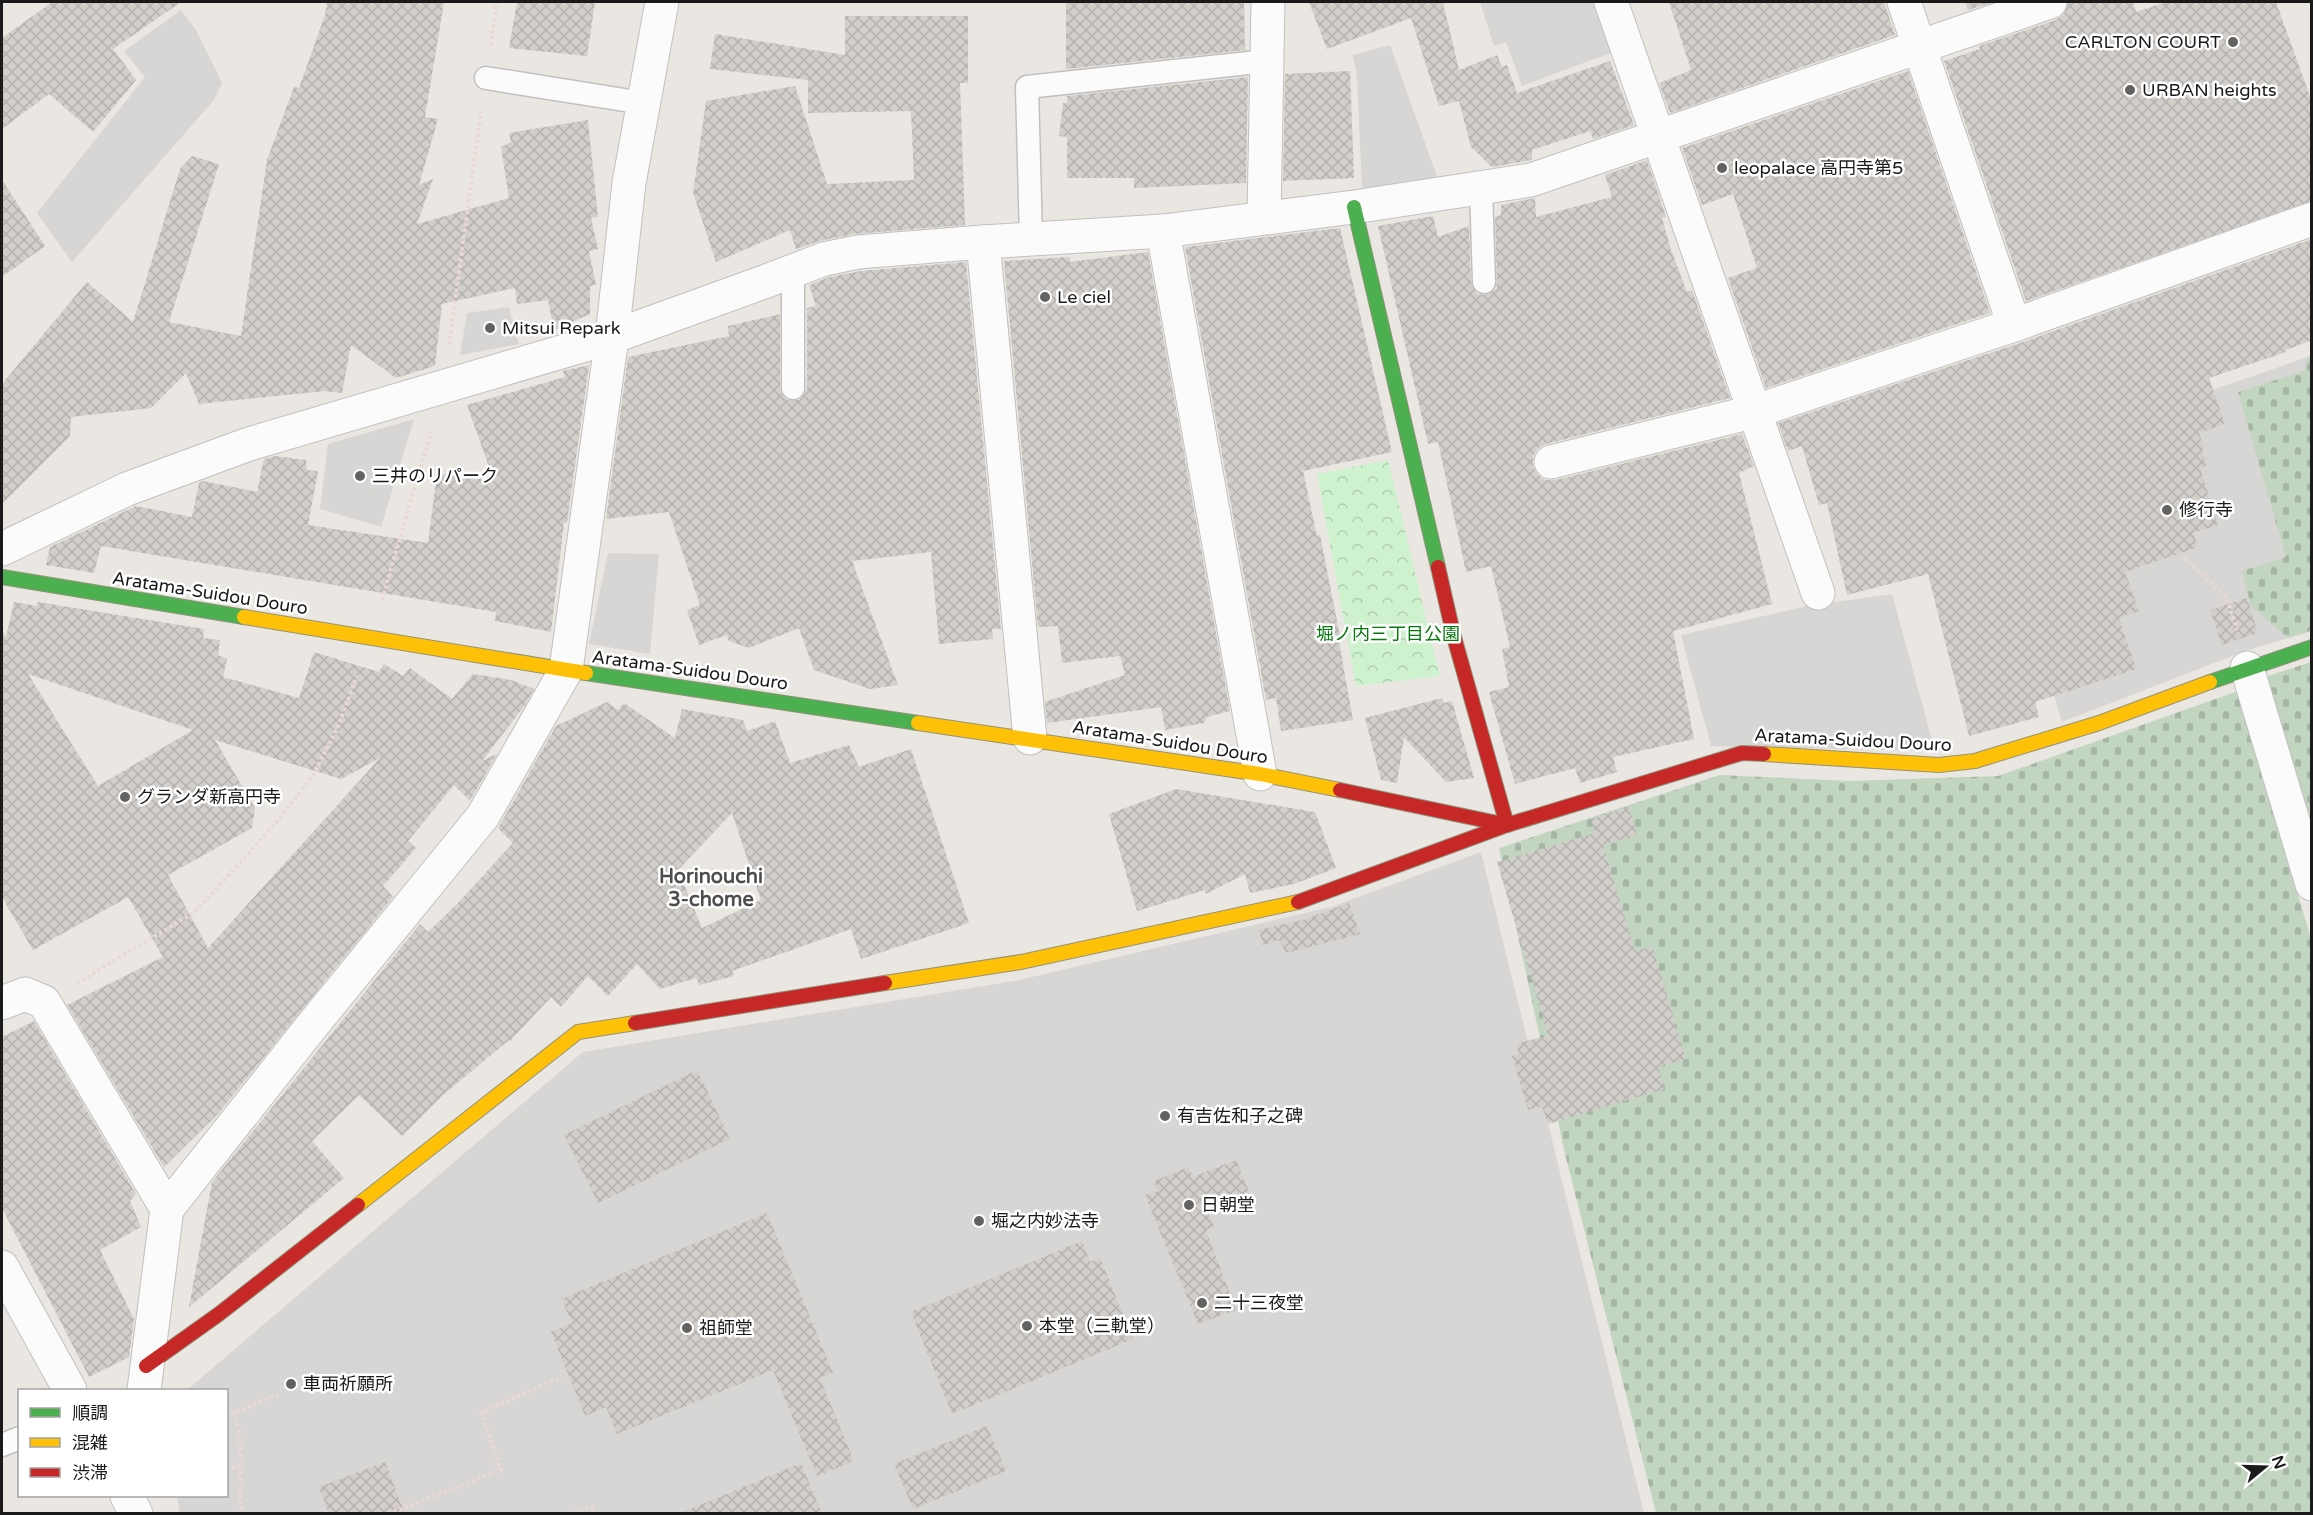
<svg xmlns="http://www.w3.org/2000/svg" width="2313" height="1515" viewBox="0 0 2313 1515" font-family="'Varela Round','Noto Sans JP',sans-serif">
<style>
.religious{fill:#d7d6d4}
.cemetery{fill:url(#cemetery-stones)}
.park{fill:url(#park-crowns)}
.parking{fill:#d8d6d4}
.building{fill:url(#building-cross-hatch);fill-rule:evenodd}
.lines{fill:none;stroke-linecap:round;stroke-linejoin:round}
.lane-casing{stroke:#c2c0be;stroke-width:25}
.street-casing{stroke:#c2c0be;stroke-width:35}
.fast-casing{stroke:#92937a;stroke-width:16}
.slow-casing{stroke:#92937a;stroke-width:16}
.jam-casing{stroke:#92937a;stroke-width:16}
.path{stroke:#ead8d6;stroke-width:4;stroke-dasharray:3 3;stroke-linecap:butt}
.lane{stroke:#fcfbfb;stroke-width:22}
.street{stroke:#fcfbfb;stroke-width:33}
.fast{stroke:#4caf50;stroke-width:14}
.slow{stroke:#ffc107;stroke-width:14}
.jam{stroke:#c62828;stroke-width:14}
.poi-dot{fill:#636260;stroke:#fff;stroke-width:2}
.labels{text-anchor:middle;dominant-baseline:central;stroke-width:5;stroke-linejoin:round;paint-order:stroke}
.poi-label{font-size:18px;fill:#1a1a1a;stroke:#fff;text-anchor:start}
.street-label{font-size:18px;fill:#1a1a1a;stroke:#fff}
.park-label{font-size:18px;fill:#077a0d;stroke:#fff}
.neighbourhood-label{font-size:20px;font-weight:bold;fill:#4d4d4d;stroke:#fff}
</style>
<defs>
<pattern id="cemetery-stones" width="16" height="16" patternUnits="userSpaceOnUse" patternTransform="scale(1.5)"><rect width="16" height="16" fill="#c1d5c0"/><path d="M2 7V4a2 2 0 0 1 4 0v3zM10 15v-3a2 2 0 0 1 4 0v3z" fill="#a5b6a4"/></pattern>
<pattern id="park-crowns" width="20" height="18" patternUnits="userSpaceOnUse" patternTransform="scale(1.5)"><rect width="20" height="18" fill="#cef2cd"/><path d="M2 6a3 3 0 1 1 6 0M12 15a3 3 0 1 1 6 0" fill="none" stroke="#b0cfaf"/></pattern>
<pattern id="building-cross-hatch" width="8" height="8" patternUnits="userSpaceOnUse" patternTransform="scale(1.5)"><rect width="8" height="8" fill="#d2cfcb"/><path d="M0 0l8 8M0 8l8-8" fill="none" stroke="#b4b1ae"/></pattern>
</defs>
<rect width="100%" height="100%" fill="#eae7e2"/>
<g class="religious">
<polygon points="2311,356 2311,631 2245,651 2062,722 1984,468"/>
<polygon points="1481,852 1644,1513 180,1514 177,1496 226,1496 226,1390 187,1390 583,1052 1019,980 1331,907"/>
</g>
<g class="cemetery">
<polygon points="2311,356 2311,631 2288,638 2251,606 2242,571 2286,557 2238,392 2304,371 2308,357"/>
<polygon points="2311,662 2311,829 2262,678"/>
<polygon points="2238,691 2311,939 2311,1513 1656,1513 1565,1154 1499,848 1720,775 1850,781 1998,776"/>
</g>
<polygon class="park" points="1388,460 1440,676 1356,686 1317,474"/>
<g class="parking">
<polygon points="1480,2 1597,2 1613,52 1522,86 1506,42 1494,46"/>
<polygon points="181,10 196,30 222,83 214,100 72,262 37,213 145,77 124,51"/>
<polygon points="1390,45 1438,179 1362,188 1357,77 1353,55"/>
<polygon points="509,307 519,344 460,355 467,313"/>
<polygon points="414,419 381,527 320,509 328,444"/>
<polygon points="608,553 659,554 650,654 589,644"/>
<polygon points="1892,594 1935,751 1711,746 1681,635 1812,605"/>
</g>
<g class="building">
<polygon points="52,2 181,2 113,49 136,80 93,132 49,94 2,129 2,38"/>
<polygon points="327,2 444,2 425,117 438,119 419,185 433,179 417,224 509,198 501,147 511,142 509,133 588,120 598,217 591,218 598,249 589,251 596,285 590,286 590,314 554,330 548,300 517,304 515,288 442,304 435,366 396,378 351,345 342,393 325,391 199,404 186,373 151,408 71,417 70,436 2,504 2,384 87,282 133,322 180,169 192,156 219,164 169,322 241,336 267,160 294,87 299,88 325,15"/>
<polygon points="517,2 595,2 587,56 509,48"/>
<polygon points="1066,2 1244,2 1245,50 1066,69"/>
<polygon points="1309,2 1443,2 1459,70 1497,55 1502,67 1507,65 1517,93 1610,61 1634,125 1593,139 1590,131 1532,150 1532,160 1492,167 1471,147 1459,101 1439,106 1411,18 1327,49"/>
<polygon points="1669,2 1884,2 1895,35 1670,113 1659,83 1691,70"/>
<polygon points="1965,2 1994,2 1968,10"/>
<polygon points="2068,2 2133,2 2136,12 2166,2 2276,2 2312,102 2312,201 2026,301 1944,61 1980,49 1979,46 2056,20 2064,14"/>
<polygon points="845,16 968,16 968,83 960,83 965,225 854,234 820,241 796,249 790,230 716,262 693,193 706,101 795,86 827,184 914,180 911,111 808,113 808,80 710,69 715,34 845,55"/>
<polygon points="1350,71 1354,178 1283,181 1285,74"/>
<polygon points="1908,71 1990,313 1766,388 1728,278 1757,268 1733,194 1702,205 1682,148"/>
<polygon points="1248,77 1246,183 1134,188 1134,178 1067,178 1067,137 1059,136 1063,103 1067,103 1067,96"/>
<polygon points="1647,160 1666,217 1662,218 1671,250 1687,292 1692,290 1730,398 1546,444 1538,448 1533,456 1533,467 1538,475 1545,480 1556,480 1742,434 1754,466 1739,473 1772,604 1673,631 1694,739 1613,757 1617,772 1580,783 1575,768 1515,784 1489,692 1509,687 1502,649 1510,647 1491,566 1466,572 1438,442 1428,444 1378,226 1433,216 1438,237 1469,226 1471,283 1477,294 1485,295 1496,289 1497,282 1495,217 1501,215 1501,205 1535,198 1536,217 1612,197 1605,175"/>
<polygon points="2,180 45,246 2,277"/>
<polygon points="1340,228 1392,452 1303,471 1317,536 1320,535 1340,636 1338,636 1353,720 1281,731 1276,698 1266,700 1185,247"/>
<polygon points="2312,239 2312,340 2286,350 2286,352 2209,378 2225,424 2199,433 2204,448 2202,449 2206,466 2200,468 2218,525 2193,533 2198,547 2125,572 2139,611 2119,618 2136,669 2035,702 2039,717 1969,736 1928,574 1847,595 1827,503 1819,505 1802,446 1788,451 1778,423 2020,343"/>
<polygon points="1148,252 1230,711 1207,717 1204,723 1165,730 1161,707 1047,723 1045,702 1125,675 1120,656 1062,663 1058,626 1038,627 1004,261 1070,257 1070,262"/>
<polygon points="966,262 1001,629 992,629 993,639 939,644 931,552 852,561 898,685 870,689 814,670 799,628 749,648 729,641 727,635 699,645 687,610 700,605 669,512 606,519 628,357 729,336 728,326 780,314 780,389 782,395 787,400 799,400 804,395 807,388 807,308 816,306 809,285 829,277 861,271"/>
<polygon points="589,365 567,523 564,523 551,632 495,621 496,612 101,546 94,573 46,565 50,547 136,506 192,517 199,483 203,481 257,492 264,459 274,456 306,460 307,470 318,471 308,525 428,543 437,473 494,481 467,405 565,377 563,371"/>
<polygon points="2247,598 2258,633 2222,645 2210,610"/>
<path d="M14 602 37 606 38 602 204 629 203 638 220 640 218 655 227 659 223 677 299 698 314 652 379 672 384 664 403 676 410 668 452 699 473 674 511 680 534 689 525 705 482 761 497 754 470 801 454 785 408 841 416 848 383 886 393 897 217 1115 164 1167 67 1005 163 957 128 897 33 950 2 897V631L6 637ZM28 674 193 730 98 786ZM215 740 341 779 380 758 208 948 168 875 252 828 255 808Z"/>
<polygon points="1442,698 1444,703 1452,701 1474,778 1446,782 1404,737 1397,783 1381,780 1365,718"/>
<path d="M607 702 618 710 624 703 675 738 682 709 743 720 747 731 775 721 790 763 849 745 859 767 911 749 969 923 861 959 851 929 732 971 734 976 699 985 696 978 660 989 637 964 608 996 588 976 561 1007 551 997 510 1041 509 1040 443 1095 402 1136 359 1095 312 1141 344 1178 189 1307 212 1182 420 924 428 932 457 904 513 843 498 828 556 726ZM732 813 761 900 702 928 678 870Z"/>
<polygon points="1176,789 1315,812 1336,868 1294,884 1250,893 1245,874 1206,894 1205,890 1137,911 1109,814"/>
<polygon points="1629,807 1637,835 1603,845 1635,951 1652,946 1686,1059 1658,1067 1665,1089 1548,1124 1542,1106 1528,1110 1512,1056 1519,1054 1516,1044 1548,1035 1497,862 1595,833 1591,819"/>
<polygon points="1349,903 1360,934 1286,953 1279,940 1263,945 1259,930 1303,920"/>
<polygon points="34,1021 136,1194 130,1201 141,1227 100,1250 134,1319 129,1357 89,1377 2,1208 2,1037"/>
<polygon points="697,1070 730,1139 598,1203 564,1135"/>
<polygon points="1236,1160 1251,1196 1208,1214 1214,1227 1206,1230 1236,1310 1198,1324 1145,1195 1158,1191 1154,1181 1188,1167 1193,1177"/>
<polygon points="767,1213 833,1373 820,1378 854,1461 817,1476 773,1370 617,1434 606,1407 585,1416 551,1332 572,1323 561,1299"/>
<polygon points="1082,1241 1090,1262 1100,1258 1133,1339 952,1414 911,1312"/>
<polygon points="987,1426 1006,1471 913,1509 894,1464"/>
<polygon points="385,1462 405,1514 329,1514 319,1487"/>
<polygon points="801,1463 822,1514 681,1514 681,1513"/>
</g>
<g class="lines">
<defs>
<g id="lane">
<polyline points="486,78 643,103"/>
<polyline points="1481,188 1484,282"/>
<polyline points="1031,239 1027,87 1267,61"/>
<polyline points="793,271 793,388"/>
<polyline points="2,1445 20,1438"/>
</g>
<g id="street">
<polyline points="1611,2 1818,593"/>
<polyline points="1904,2 2014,325"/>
<polyline points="1264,218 1268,2"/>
<polyline points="1163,231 1260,774"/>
<polyline points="983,242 1030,738"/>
<polyline points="1551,462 1756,411 2014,325 2312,219"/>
<polyline points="2,549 127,489 249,444 612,337 764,282 824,259 858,252 983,242 1163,231 1354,207 1531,180 2050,2"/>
<polyline points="2247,668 2312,884"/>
<polyline points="2,1003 25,994 44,1002 167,1209"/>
<polyline points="2,1267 70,1390"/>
<polyline points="144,1390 167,1209 311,1027 483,816 566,670 612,337 629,183 662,2"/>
<polyline points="127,1496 136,1514"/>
</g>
<g id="fast">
<polyline points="1354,207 1438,567"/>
<polyline points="2,577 244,617"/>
<polyline points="586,673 918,723"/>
<polyline points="2210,682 2312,647"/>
</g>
<g id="slow">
<polyline points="244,617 586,673"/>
<polyline points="918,723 1260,774 1340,790"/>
<polyline points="1764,754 1939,765 1975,761 2099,723 2210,682"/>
<polyline points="885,983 1021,962 1298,902"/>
<polyline points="358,1205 578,1032 635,1023"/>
</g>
<g id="jam">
<polyline points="1438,567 1454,637 1507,825"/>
<polyline points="1340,790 1507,825"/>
<polyline points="1298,902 1507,825 1742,753 1764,754"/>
<polyline points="635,1023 885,983"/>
<polyline points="146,1366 219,1314 358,1205"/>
</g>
</defs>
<use href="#lane" class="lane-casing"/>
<use href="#street" class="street-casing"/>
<use href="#fast" class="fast-casing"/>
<use href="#slow" class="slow-casing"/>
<use href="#jam" class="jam-casing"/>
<g class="path">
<polyline points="491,45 497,2"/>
<polyline points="449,345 481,112"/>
<polyline points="2184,558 2226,597 2237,630"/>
<polyline points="382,600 431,432"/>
<polyline points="77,983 195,912 277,822 312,777 338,727 357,676"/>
<path d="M234 1412C239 1430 242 1447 241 1465 241 1485 238 1493 243 1514"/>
<polyline points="226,1416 278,1395"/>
<polyline points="226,1469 241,1466"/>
<polyline points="388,1514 501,1470 481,1412 562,1377"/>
<polyline points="574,1514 596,1506"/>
</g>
<use href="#lane" class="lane"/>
<use href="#street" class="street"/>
<use href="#fast" class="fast"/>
<use href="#slow" class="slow"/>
<use href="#jam" class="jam"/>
</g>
<g class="poi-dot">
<circle cx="2233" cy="42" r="6"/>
<circle cx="2130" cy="90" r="6"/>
<circle cx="1722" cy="168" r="6"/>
<circle cx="1045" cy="297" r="6"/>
<circle cx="490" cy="328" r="6"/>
<circle cx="360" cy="476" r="6"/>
<circle cx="2167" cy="510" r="6"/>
<circle cx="125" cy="797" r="6"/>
<circle cx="1165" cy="1116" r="6"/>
<circle cx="1189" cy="1205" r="6"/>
<circle cx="979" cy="1221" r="6"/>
<circle cx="1202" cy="1303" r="6"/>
<circle cx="1027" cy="1326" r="6"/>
<circle cx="687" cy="1328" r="6"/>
<circle cx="291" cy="1384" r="6"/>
</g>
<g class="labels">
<g class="poi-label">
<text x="2221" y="42" text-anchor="end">CARLTON COURT</text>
<text x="2142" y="90">URBAN heights</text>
<text x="1734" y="168">leopalace 高円寺第5</text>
<text x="1057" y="297">Le ciel</text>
<text x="502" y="328">Mitsui Repark</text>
<text x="372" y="476">三井のリパーク</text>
<text x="2179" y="510">修行寺</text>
<text x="137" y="797">グランダ新高円寺</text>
<text x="1177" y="1116">有吉佐和子之碑</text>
<text x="1201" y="1205">日朝堂</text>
<text x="991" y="1221">堀之内妙法寺</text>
<text x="1214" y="1303">二十三夜堂</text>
<text x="1039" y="1326">本堂（三軌堂）</text>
<text x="699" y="1328">祖師堂</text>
<text x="303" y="1384">車両祈願所</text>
</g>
<g class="street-label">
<text transform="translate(210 593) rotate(9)">Aratama-Suidou Douro</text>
<text transform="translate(690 670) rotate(8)">Aratama-Suidou Douro</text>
<text transform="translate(1853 740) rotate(3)">Aratama-Suidou Douro</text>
<text transform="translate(1170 742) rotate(9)">Aratama-Suidou Douro</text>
</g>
<g class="park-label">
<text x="1388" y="634">堀ノ内三丁目公園</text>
</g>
<g class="neighbourhood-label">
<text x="711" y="877">Horinouchi<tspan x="711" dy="23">3-chome</tspan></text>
</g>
</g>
<rect width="2313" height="1515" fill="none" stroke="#1a1a1a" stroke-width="6"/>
<rect x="18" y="1389" width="210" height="108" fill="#ffffff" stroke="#a3a3a3" stroke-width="1.5"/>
<rect x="30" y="1408" width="30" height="9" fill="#4caf50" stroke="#a3a3a3" stroke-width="1.5"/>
<text x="72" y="1419" font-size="18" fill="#1a1a1a">順調</text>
<rect x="30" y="1438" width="30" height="9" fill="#ffc107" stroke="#a3a3a3" stroke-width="1.5"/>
<text x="72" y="1449" font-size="18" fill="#1a1a1a">混雑</text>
<rect x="30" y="1468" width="30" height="9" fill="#c62828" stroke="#a3a3a3" stroke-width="1.5"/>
<text x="72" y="1479" font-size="18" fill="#1a1a1a">渋滞</text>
<g transform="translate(2265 1467) rotate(71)" stroke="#ffffff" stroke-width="4.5" paint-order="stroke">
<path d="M0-4.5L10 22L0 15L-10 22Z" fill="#1a1a1a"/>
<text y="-9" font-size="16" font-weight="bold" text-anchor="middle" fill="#1a1a1a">N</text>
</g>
</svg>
